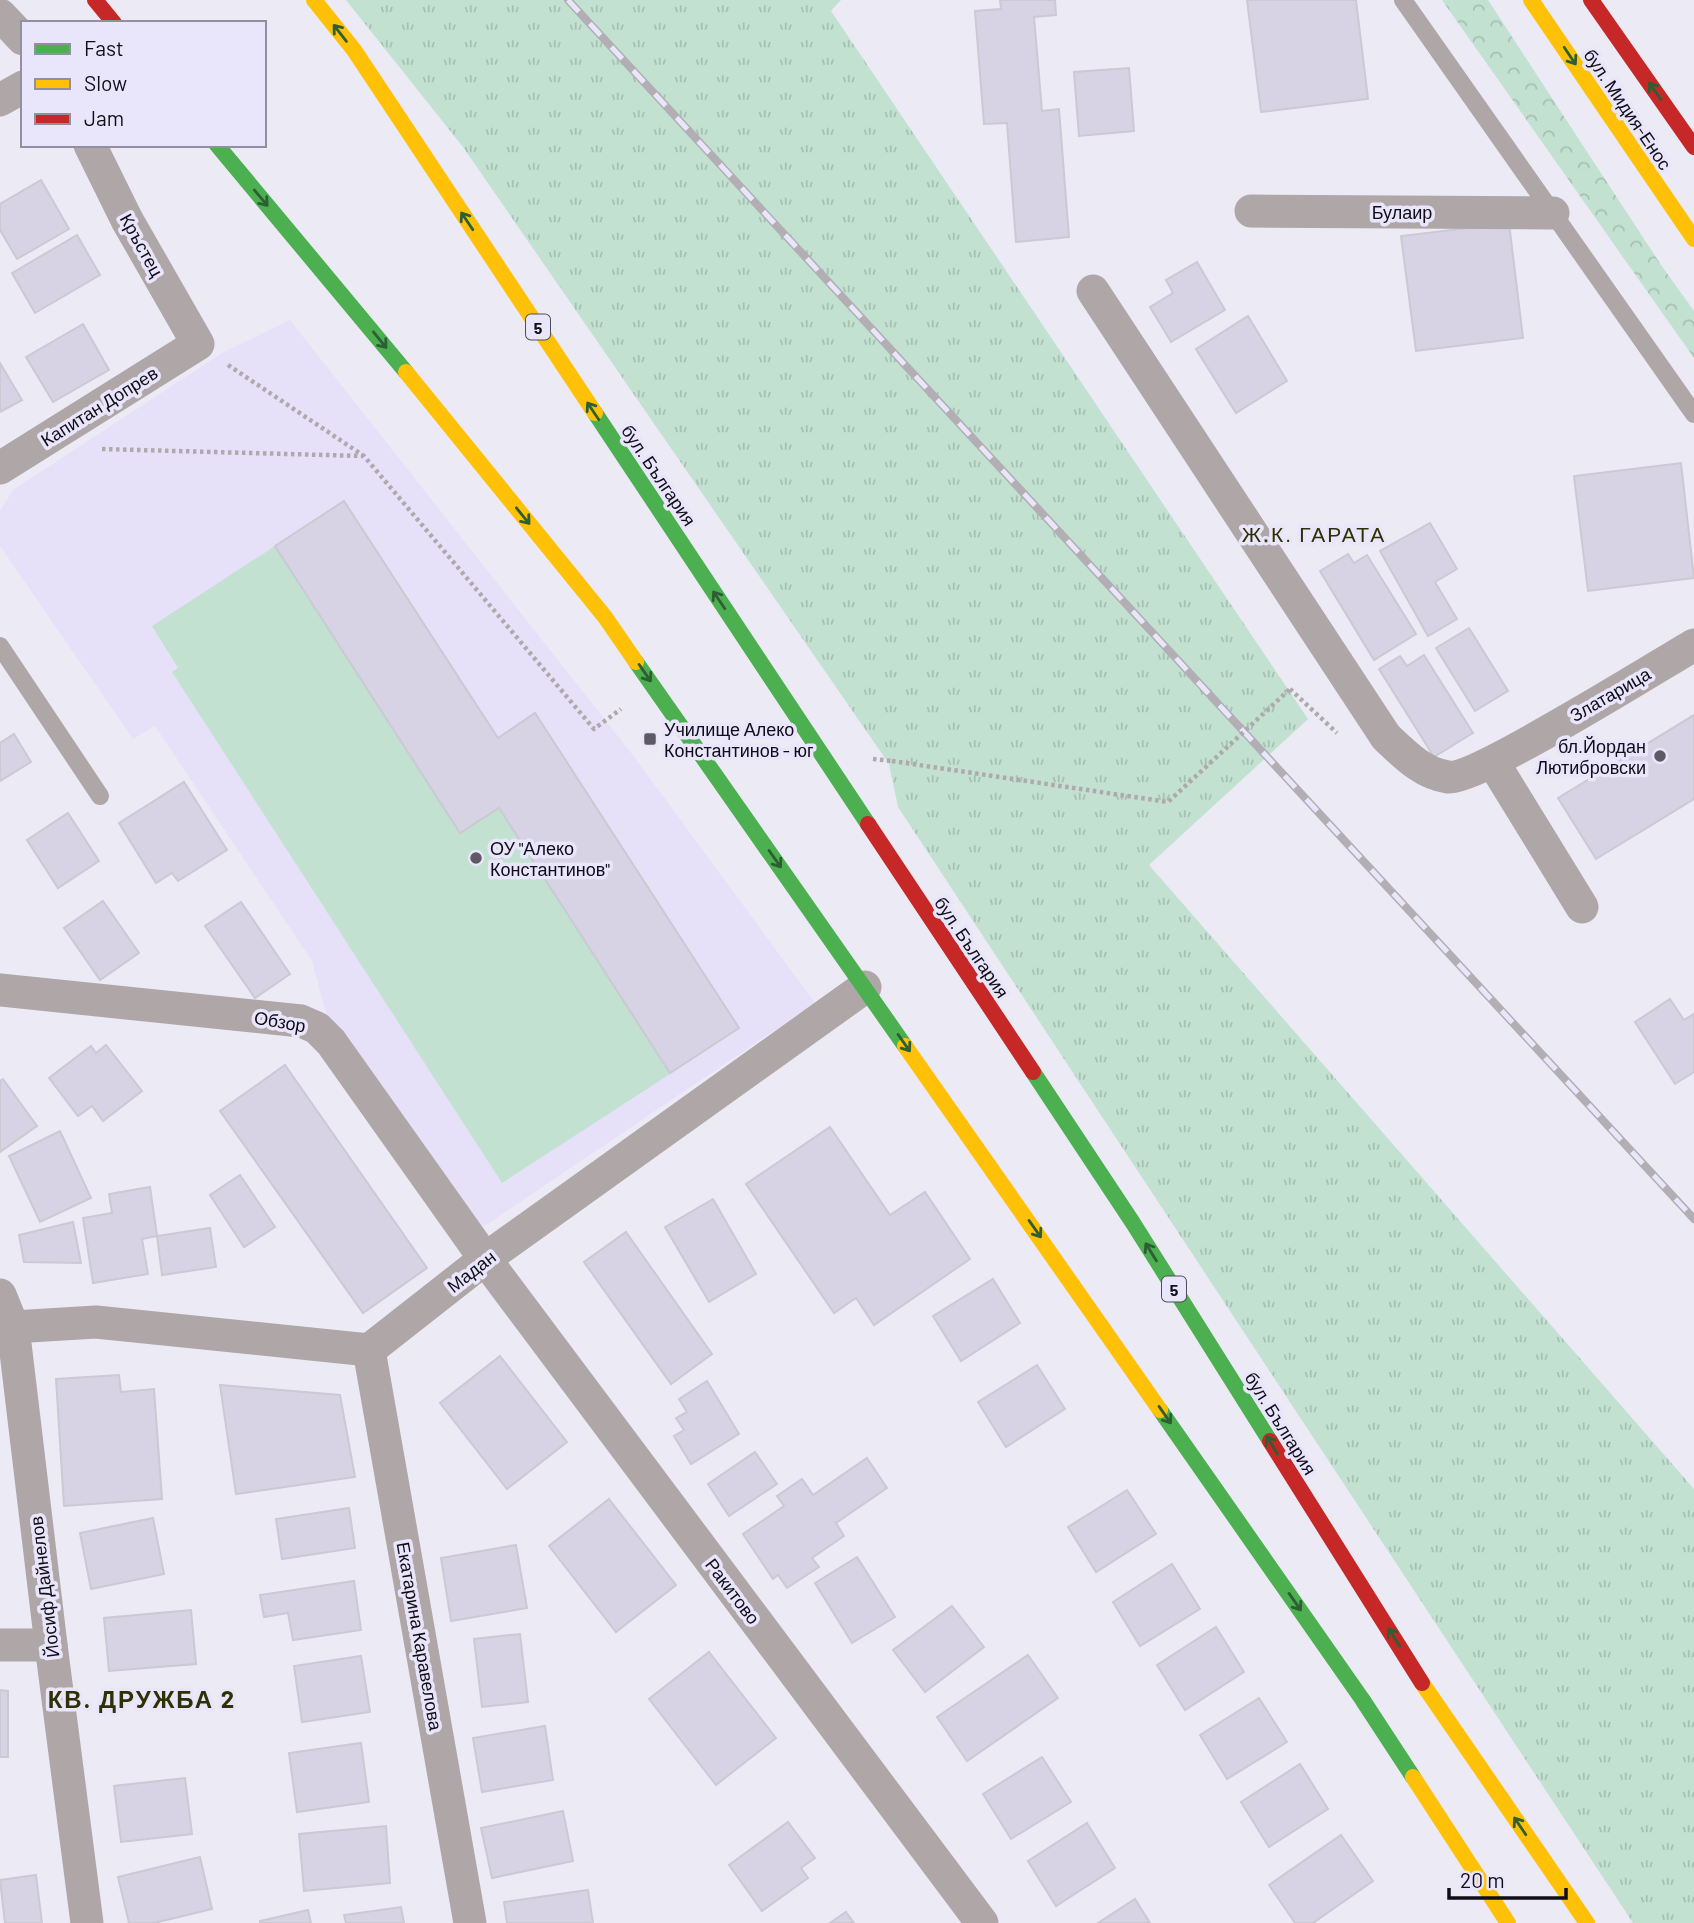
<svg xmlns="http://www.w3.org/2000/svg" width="1694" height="1923" viewBox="0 0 1694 1923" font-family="Barlow,sans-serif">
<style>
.built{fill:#e6e1f9}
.grass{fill:url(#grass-tufts)}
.park{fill:url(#park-crowns)}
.garden{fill:#c2e1d1}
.building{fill:#d7d3e4;stroke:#cbc9d4;stroke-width:2}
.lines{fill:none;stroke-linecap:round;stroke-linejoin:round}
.path{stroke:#afa9ad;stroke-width:4.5;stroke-dasharray:3.5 3.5;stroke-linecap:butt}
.lane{stroke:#afa6a8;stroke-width:18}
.street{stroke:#afa6a8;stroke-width:33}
.fast{stroke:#4caf50;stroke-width:16}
.slow{stroke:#ffc107;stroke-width:16}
.jam{stroke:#c62828;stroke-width:16}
.rail-casing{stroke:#b2aeb3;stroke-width:8}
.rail{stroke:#e9e5fa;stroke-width:5;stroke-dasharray:16;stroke-linecap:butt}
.path-bridge{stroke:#afa9ad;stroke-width:4.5;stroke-dasharray:3.5 3.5;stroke-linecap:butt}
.oneway{stroke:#2e5e34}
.poi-dot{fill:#5d5a65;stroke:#e9e5fa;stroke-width:2.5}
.labels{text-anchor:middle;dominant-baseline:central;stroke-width:7;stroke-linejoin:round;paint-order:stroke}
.shield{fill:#e9e5fa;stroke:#514e5c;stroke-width:2}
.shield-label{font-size:16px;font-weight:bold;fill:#100d18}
.street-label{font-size:18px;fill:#100d18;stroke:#e9e5fa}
.poi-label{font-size:18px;fill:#100d18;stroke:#e9e5fa;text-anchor:start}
.quarter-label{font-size:21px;letter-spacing:2px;fill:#303005;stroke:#e9e5fa}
.district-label{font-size:24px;font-weight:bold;letter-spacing:2px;fill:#303005;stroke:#e9e5fa}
</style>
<defs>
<pattern id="grass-tufts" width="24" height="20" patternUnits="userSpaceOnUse" patternTransform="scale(1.75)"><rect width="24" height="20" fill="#c2e1d1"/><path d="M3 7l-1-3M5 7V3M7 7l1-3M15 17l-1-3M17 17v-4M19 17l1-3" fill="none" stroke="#a6c0b3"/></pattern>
<pattern id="park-crowns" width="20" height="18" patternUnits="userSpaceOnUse" patternTransform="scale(1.75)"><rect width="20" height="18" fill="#c2e1d1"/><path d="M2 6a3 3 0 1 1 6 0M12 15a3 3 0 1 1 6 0" fill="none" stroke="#a6c0b3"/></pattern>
</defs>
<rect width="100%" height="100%" fill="#eceaf5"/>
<polygon class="built" points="290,320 632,754 815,1003 483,1227 327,1017 312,961 155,726 133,739 0,546 0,511 13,490 222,353"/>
<polygon class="grass" points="346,0 841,0 831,11 1308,719 1149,865 1694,1489 1694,1923 1633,1923 898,807 889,764 463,147"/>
<polygon class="park" points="1442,0 1488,0 1661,265 1694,311 1694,358"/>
<polygon class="garden" points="275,546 460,832 499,808 670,1074 502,1183 172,672 178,668 152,626"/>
<g class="building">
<polygon points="1000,0 1055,0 1056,15 1034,17 1042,111 1059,109 1069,237 1016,242 1007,123 984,124 975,11 1001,9"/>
<polygon points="1247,0 1356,0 1368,99 1261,112"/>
<polygon points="1129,68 1134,131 1079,136 1074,72"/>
<polygon points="41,180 69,229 17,259 0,230 0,204"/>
<polygon points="1509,223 1523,338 1416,351 1401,236"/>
<polygon points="77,235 100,275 35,313 12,273"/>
<polygon points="1197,262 1225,310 1171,342 1150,307 1173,293 1166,280"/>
<polygon points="1248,316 1287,381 1236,413 1196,349"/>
<polygon points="83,324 109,370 53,402 26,357"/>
<polygon points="0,363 22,400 0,412"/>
<polygon points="1681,463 1694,578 1588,591 1574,476"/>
<polygon points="344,501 498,738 535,713 739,1028 670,1073 499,808 460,833 275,546"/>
<polygon points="1430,523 1457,569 1435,582 1457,619 1428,636 1380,551"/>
<polygon points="1348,554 1354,563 1367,555 1416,634 1374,660 1320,571"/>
<polygon points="1469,628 1508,691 1475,711 1436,648"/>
<polygon points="1424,655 1473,733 1434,757 1379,669 1400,656 1407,666"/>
<polygon points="1694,715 1694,799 1596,859 1558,798"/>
<polygon points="14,734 31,762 0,781 0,743"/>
<polygon points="184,782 227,850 178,881 172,873 156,883 119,823"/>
<polygon points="68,813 99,861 58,888 27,840"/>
<polygon points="103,901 139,953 100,980 64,928"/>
<polygon points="241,902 290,974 255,998 205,926"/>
<polygon points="1670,999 1684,1020 1694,1014 1694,1072 1675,1084 1635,1022"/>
<polygon points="106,1045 142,1091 103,1121 92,1106 78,1116 49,1078 91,1046 96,1053"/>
<polygon points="285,1065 427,1268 363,1313 220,1111"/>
<polygon points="3,1079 37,1126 0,1152 0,1081"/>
<polygon points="830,1127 890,1215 925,1192 970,1259 874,1325 856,1298 834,1313 746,1184"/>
<polygon points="60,1131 91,1198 40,1222 9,1156"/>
<polygon points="240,1175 275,1227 244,1247 210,1195"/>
<polygon points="150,1187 157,1236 142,1239 148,1274 93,1283 83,1218 112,1213 109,1194"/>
<polygon points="713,1199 756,1274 709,1302 665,1227"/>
<polygon points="73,1222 81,1263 24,1262 19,1235"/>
<polygon points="210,1228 216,1267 162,1275 157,1236"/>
<polygon points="626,1232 712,1354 671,1384 584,1262"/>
<polygon points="993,1279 1020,1323 961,1361 933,1316"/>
<polygon points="500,1356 567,1442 507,1489 440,1403"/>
<polygon points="1037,1365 1065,1409 1006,1447 978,1402"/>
<polygon points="119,1375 121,1392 154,1389 162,1499 64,1506 56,1379"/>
<polygon points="707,1381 739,1434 691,1464 674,1436 684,1430 676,1418 687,1412 679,1399"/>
<polygon points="220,1385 340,1395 355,1477 236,1494"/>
<polygon points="755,1452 777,1484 729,1516 708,1484"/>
<polygon points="867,1458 887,1488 836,1523 844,1536 812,1558 819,1567 787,1588 778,1575 773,1579 743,1534 784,1506 777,1496 802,1479 813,1495"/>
<polygon points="1127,1490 1156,1534 1096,1572 1068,1527"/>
<polygon points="609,1499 676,1585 616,1632 549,1546"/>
<polygon points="349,1508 355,1548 282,1559 276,1519"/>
<polygon points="153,1518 164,1574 91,1589 80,1533"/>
<polygon points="516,1545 527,1608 451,1621 441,1558"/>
<polygon points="857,1557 895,1617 852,1643 815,1583"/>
<polygon points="1172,1564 1200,1609 1140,1646 1113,1602"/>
<polygon points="354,1581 361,1630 293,1640 288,1613 264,1617 260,1595"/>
<polygon points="952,1606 984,1647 925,1692 893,1650"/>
<polygon points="191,1610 196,1664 109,1671 104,1618"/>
<polygon points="1216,1627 1244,1672 1185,1710 1157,1665"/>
<polygon points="520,1634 528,1702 482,1707 474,1639"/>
<polygon points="709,1652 776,1738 716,1785 649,1699"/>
<polygon points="1028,1655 1058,1698 967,1761 937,1717"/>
<polygon points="361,1656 370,1712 302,1722 294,1666"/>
<polygon points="0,1690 8,1691 8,1757 0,1757"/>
<polygon points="1259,1698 1287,1742 1227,1779 1200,1735"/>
<polygon points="545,1726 553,1780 482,1792 473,1738"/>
<polygon points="361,1743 369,1802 297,1812 289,1753"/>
<polygon points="1042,1757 1071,1802 1011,1839 983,1794"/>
<polygon points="1300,1764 1328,1809 1269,1847 1241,1802"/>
<polygon points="185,1778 192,1834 121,1842 114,1786"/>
<polygon points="563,1811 573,1861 492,1878 481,1828"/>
<polygon points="788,1822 815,1858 801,1868 808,1878 762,1911 729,1865"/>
<polygon points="1087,1823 1115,1868 1056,1906 1028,1861"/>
<polygon points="386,1826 390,1883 304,1891 299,1834"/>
<polygon points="1341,1835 1373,1881 1313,1923 1295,1923 1269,1885"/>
<polygon points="200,1857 212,1909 154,1923 129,1923 118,1877"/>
<polygon points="36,1875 42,1923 5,1923 0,1880"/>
<polygon points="588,1890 593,1923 507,1923 504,1902"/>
<polygon points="1135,1899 1150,1923 1098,1923"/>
<polygon points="401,1907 404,1923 346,1923 344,1915"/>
<polygon points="308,1910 311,1923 260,1923 260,1921"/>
<polygon points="846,1912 854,1923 830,1923"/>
</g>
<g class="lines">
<g class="path">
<polyline points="228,365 364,456 594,729 621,709"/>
<polyline points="102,449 363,456"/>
<polyline points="1290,689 1337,733"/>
<polyline points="873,759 892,761"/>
</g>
<g class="lane">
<polyline points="1403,0 1694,414"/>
<polyline points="0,646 100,796"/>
</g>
<g class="street">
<polyline points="0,15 23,39"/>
<polyline points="0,100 23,87"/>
<polyline points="1251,211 1553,213"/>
<path d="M1093 291 1386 737C1404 754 1423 774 1448 777 1476 780 1658 666 1694 645"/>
<polyline points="0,468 198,344 127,220 90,145"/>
<polyline points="1493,762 1582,907"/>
<polyline points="0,990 301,1021 317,1028 331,1042 485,1259 982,1923"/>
<polyline points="0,1295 13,1327 51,1645 87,1923"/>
<polyline points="13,1327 96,1322 369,1350 485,1259 865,987"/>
<polyline points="369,1350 470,1923"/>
<polyline points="0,1645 51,1645"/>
</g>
<g class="fast">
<polyline points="217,145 406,372"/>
<polyline points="595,413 868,824"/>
<polyline points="636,662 905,1046"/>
<polyline points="1033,1072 1133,1223 1270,1441"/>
<polyline points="1160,1410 1362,1699 1413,1777"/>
</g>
<g class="slow">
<polyline points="314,0 354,50 595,413"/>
<polyline points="1531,0 1694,239"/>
<polyline points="406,372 605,617 636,662"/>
<polyline points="905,1046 1160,1410"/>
<polyline points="1422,1683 1587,1923"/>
<polyline points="1413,1777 1508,1923"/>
</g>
<g class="jam">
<polyline points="95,0 114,23"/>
<polyline points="1591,0 1694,147"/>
<polyline points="868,824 1033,1072"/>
<polyline points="1270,1441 1422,1683"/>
</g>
<defs>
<polyline id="rail" points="568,0 1694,1219"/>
</defs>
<use href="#rail" class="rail-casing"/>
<use href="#rail" class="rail"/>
<polyline class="path-bridge" points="892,761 1168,802 1290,689"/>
</g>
<defs><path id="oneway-shaft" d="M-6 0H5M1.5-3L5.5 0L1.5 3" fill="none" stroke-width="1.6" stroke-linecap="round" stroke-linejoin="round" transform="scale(1.75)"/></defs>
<g class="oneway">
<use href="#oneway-shaft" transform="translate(340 33) rotate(-128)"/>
<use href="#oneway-shaft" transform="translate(1570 56) rotate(56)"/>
<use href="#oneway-shaft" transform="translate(1655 91) rotate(-125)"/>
<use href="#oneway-shaft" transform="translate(261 198) rotate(50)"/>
<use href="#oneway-shaft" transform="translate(467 221) rotate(-124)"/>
<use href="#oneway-shaft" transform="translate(380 340) rotate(51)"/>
<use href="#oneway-shaft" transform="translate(593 411) rotate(-124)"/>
<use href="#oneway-shaft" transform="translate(523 516) rotate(51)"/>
<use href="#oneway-shaft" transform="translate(719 600) rotate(-124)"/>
<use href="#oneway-shaft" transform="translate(645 673) rotate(55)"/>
<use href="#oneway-shaft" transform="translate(775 859) rotate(55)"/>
<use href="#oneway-shaft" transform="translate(904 1043) rotate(55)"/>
<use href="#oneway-shaft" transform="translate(1035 1229) rotate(55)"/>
<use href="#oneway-shaft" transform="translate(1151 1252) rotate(-122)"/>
<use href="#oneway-shaft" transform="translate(1165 1415) rotate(55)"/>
<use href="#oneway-shaft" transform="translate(1272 1445) rotate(-122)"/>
<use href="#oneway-shaft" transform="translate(1295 1602) rotate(55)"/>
<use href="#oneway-shaft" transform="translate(1394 1637) rotate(-122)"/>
<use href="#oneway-shaft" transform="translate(1520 1826) rotate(-124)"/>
</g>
<g class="poi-dot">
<rect x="643" y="732" width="14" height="14" rx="3.5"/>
<circle cx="1660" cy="756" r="7"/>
<circle cx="476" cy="858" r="7"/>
</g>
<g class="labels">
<g class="shield">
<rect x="526" y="314.5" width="24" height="25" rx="5"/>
<rect x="1162" y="1276.5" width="24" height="25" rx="5"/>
</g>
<g class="shield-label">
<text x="538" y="327">5</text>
<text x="1174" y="1289">5</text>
</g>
<g class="street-label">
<text transform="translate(1628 109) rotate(56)">бул. Мидия-Енос</text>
<text x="1402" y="212">Булаир</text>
<text transform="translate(142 245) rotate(61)">Кръстец</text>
<text transform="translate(99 406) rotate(-32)">Капитан Допрев</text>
<text transform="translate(659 475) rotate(56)">бул. България</text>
<text transform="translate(1610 694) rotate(-30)">Златарица</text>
<text transform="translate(972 947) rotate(56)">бул. България</text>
<text transform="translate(280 1021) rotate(10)">Обзор</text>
<text transform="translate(471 1271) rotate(-38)">Мадан</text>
<text transform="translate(1281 1423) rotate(58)">бул. България</text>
<text transform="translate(44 1587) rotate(-97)">Йосиф Дайнелов</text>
<text transform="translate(733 1591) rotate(53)">Ракитово</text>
<text transform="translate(420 1636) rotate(80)">Екатарина Каравелова</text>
</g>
<g class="poi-label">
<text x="664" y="729">Училище Алеко<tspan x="664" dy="21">Константинов - юг</tspan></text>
<text x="1646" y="746" text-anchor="end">бл.Йордан<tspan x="1646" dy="21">Лютибровски</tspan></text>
<text x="490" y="848">ОУ "Алеко<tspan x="490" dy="21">Константинов"</tspan></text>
</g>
<g class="quarter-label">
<text x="1314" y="533">Ж.К. ГАРАТА</text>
</g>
<g class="district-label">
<text x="142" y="1698">КВ. ДРУЖБА 2</text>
</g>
</g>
<rect x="21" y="21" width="245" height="126" fill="#e9e5fa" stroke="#928fa0" stroke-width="2"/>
<rect x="35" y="44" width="35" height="10" fill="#4caf50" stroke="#928fa0" stroke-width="2"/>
<text x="84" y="56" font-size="21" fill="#100d18">Fast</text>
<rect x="35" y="79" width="35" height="10" fill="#ffc107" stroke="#928fa0" stroke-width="2"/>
<text x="84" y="91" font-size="21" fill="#100d18">Slow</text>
<rect x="35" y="114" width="35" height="10" fill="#c62828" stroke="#928fa0" stroke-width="2"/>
<text x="84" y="126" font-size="21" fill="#100d18">Jam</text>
<path d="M1449 1888v10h117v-10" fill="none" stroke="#100d18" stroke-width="3.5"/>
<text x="1460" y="1888" font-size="21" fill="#100d18" stroke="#e9e5fa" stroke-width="5" paint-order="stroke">20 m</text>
</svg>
